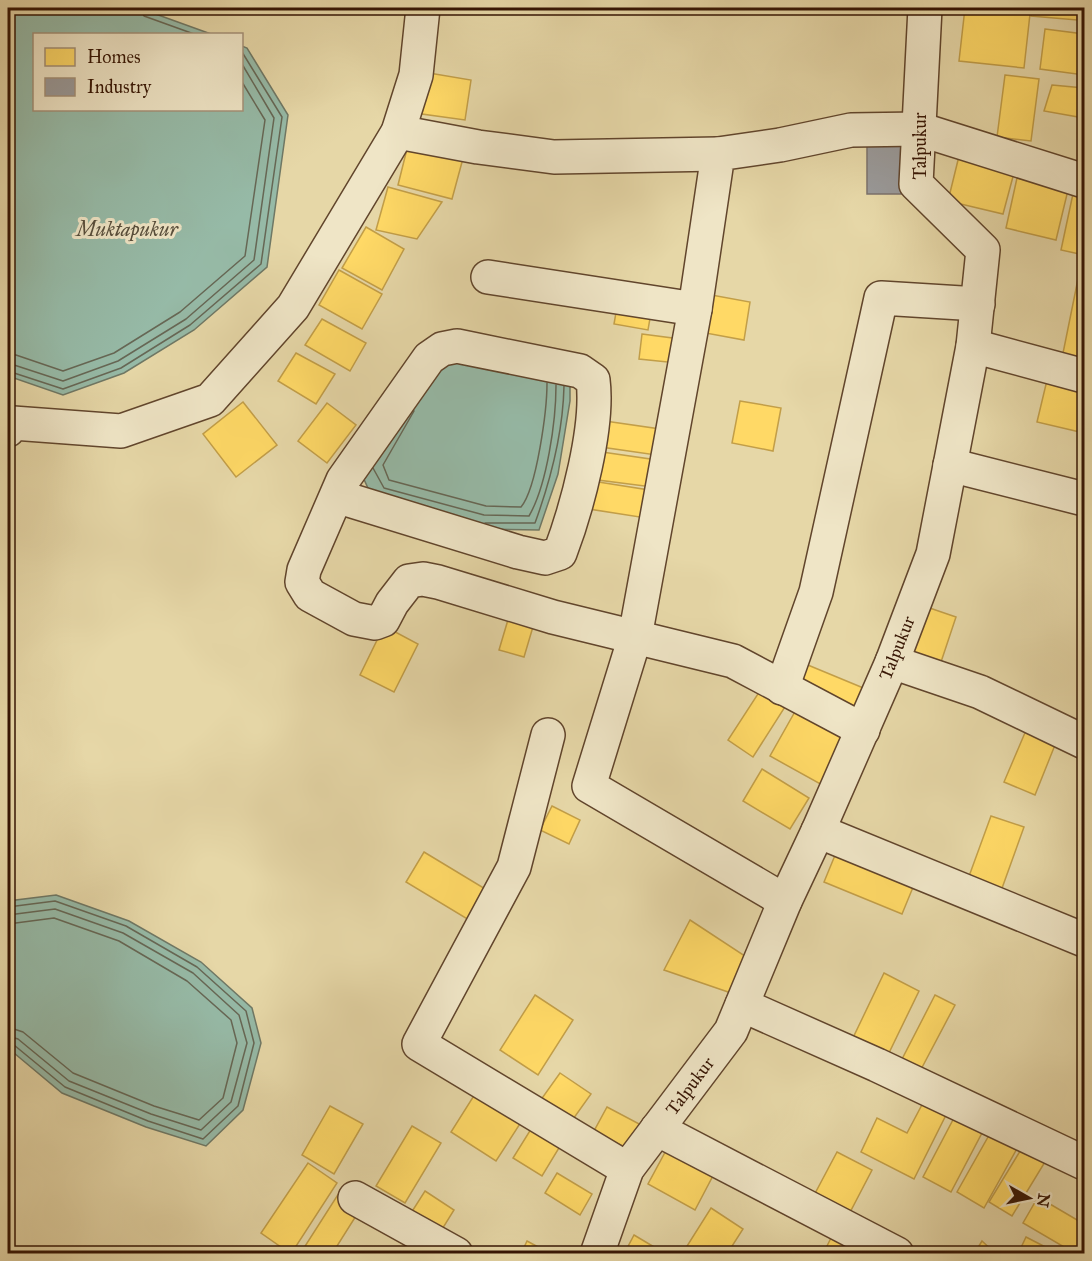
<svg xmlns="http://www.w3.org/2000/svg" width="1092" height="1261" viewBox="0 0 1092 1261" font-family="'IM FELL Great Primer',serif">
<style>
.water{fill:#96baa7;stroke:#6f7865;stroke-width:1.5}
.homes{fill:#ffd966;stroke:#c29e48;stroke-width:1.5}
.industry{fill:#999;stroke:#7b716c;stroke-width:1.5}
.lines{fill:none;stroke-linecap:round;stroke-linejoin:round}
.shore{stroke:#666755;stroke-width:1.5}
.minor-casing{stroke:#61452c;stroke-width:36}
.minor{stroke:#efe5c6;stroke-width:33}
.labels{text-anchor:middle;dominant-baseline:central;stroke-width:6;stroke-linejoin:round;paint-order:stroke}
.street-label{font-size:18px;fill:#351403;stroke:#efe5c6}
.water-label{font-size:20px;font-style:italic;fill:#574e3c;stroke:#efe5c6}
</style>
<rect width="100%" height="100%" fill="#e6d7a7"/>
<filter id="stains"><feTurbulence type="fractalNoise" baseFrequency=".00333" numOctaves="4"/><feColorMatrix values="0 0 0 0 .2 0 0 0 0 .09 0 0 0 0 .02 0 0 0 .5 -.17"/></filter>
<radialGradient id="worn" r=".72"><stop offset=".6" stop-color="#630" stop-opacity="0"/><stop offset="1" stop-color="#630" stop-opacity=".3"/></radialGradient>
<g class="water">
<polygon points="8,8 139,8 211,34 34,34 34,110 242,110 242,46 247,48 288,115 267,267 194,330 124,373 63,395 8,376"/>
<polygon points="457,339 570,362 570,401 558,474 539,530 483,529 373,499 357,464"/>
<polygon points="56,895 129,921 201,962 252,1008 261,1043 243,1110 206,1146 146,1127 62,1093 8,1048 8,901"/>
</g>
<g class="homes">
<polygon points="965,8 1030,14 1024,68 959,61"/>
<polygon points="1032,8 1078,8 1077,20 1031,16"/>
<polygon points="1045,29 1084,34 1084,75 1040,69"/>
<polygon points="429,73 471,80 465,120 422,114"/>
<polygon points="1005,75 1039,79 1031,141 997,137"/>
<polygon points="1052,85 1084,88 1084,118 1044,111"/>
<polygon points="410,137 465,151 452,199 398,185"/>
<polygon points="959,156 1015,169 1003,214 948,201"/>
<polygon points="1017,178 1068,190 1056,240 1006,228"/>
<polygon points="388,187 442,202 417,239 376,230"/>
<polygon points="1074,189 1084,191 1084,255 1061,250"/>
<polygon points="366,227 404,249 382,290 342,268"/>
<polygon points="1081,264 1084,265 1084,368 1061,363"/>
<polygon points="339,270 382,294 362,329 319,305"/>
<polygon points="706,294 750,302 744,340 700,332"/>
<polygon points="618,301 652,307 648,330 614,324"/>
<polygon points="322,319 366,343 350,371 305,345"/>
<polygon points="642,334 680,339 677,363 639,359"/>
<polygon points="296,353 335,374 316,404 278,381"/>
<polygon points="1048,376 1084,384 1084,433 1037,422"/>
<polygon points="740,401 781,408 773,451 732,443"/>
<polygon points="243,402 277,445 236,477 203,434"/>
<polygon points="327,403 356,425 327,463 298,441"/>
<polygon points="598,420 667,430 663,456 594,446"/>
<polygon points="602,452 664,461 660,488 598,480"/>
<polygon points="592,481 649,490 646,518 589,509"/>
<polygon points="918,604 956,617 941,662 903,649"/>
<polygon points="510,613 535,620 524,657 499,650"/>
<polygon points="384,626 418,644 394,692 360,675"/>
<polygon points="803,663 873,692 863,717 792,688"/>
<polygon points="765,683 790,699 753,757 728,740"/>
<polygon points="801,701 855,731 824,786 770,756"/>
<polygon points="1027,728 1057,740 1035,795 1004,782"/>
<polygon points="762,769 809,798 790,829 743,801"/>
<polygon points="552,806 580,820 569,844 540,830"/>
<polygon points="991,816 1024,827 1001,891 968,879"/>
<polygon points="838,848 916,880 902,914 824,882"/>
<polygon points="424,852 487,890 469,920 406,882"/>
<polygon points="690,920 748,958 734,994 664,970"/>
<polygon points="884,973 919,991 886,1059 851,1042"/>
<polygon points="535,995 573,1020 538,1075 500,1050"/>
<polygon points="935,995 955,1005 918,1075 899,1065"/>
<polygon points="560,1073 591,1094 571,1122 540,1101"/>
<polygon points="480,1086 525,1116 496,1161 451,1132"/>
<polygon points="924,1101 947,1113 914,1179 861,1152 877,1118 907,1133"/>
<polygon points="330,1106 363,1124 334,1174 302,1155"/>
<polygon points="607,1107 645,1127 632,1151 594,1131"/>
<polygon points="955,1116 983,1131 951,1192 923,1177"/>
<polygon points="536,1121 565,1138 542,1176 513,1158"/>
<polygon points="412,1126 441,1143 405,1203 376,1186"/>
<polygon points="992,1130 1019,1145 984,1208 957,1192"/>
<polygon points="1025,1143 1048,1157 1012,1216 989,1202"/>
<polygon points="669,1145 716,1170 695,1210 648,1184"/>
<polygon points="837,1152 872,1170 846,1220 811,1201"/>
<polygon points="308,1163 337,1183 291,1254 261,1233"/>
<polygon points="557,1173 592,1194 580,1215 545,1193"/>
<polygon points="425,1191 454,1210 441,1231 411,1213"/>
<polygon points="339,1193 361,1208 332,1254 300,1254"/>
<polygon points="1038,1197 1084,1224 1084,1254 1076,1254 1023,1223"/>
<polygon points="711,1208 743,1229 727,1254 682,1254"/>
<polygon points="634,1235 666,1254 624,1254"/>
<polygon points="1026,1237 1059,1254 1018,1254"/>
<polygon points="831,1238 857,1251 856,1254 823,1254"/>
<polygon points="527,1241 551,1254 521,1254"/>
<polygon points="982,1241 996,1254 974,1254"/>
</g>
<polygon class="industry" points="867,141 902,141 901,194 867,194"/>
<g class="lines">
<g class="shore">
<polyline points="140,8 144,16 194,34"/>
<polyline points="8,354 16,355 63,371 114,353 180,312 245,256 265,120 242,82"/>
<polyline points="8,363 63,381 118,361 186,319 254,260 274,118 242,64"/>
<polyline points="8,371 63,389 121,368 190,325 261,264 282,117 242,52"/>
<path d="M414 411 383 465 389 480 486 506 521 507C537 488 547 409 547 383"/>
<path d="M373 468 384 488 484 515 529 516C547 485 556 421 556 385"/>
<path d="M485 523H535C551 479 563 433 564 386"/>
<polyline points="8,907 55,901 126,926 197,967 246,1011 254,1043 238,1106 203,1139 148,1121 65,1087 14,1045 8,1044"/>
<polyline points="8,915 55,909 123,933 193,973 239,1015 247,1043 231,1102 201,1130 151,1114 69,1081 18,1039 8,1036"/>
<polyline points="8,924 54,918 119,941 187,981 231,1020 237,1043 223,1098 199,1120 154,1106 73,1073 23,1032 8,1027"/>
</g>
<defs>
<g id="minor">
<polyline points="398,132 478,147 554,157 718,154"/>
<polyline points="488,277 695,309"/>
<polyline points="973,346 1084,376"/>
<polyline points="8,430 13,423 121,431 210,400 293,307 398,132 416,75 423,8"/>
<polyline points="950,465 1084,499"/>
<path d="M336 496 518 552 545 558 560 553C577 508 599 427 593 380L580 371 457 346 442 349 429 358 343 480 304 570 302 582 310 595 354 619 375 623 383 620 392 603 409 581 423 579 438 582 553 617 733 661 863 730"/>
<polyline points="892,662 980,692 1084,742"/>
<polyline points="782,688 816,592 881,298 978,304"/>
<polyline points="548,735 514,867 419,1044 627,1169"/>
<polyline points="818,831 1084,940"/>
<polyline points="785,901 589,786 635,637 695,309 718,154 780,145 851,130 919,129 1084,181"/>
<polyline points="742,1005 877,1065 1084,1163"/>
<polyline points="657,1129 897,1254"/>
<polyline points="355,1198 456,1254"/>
<polyline points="597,1254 627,1169 731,1031 785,901 818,831 892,662 933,554 973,346 983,250 916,184 925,8"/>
</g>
</defs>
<use href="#minor" class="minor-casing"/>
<use href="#minor" class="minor"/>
</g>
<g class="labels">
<g class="street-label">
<text transform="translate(920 146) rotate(-90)">Talpukur</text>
<text transform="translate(897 648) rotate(-68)">Talpukur</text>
<text transform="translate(690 1086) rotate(-53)">Talpukur</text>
</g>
<g class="water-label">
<text x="127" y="229">Muktapukur</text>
</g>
</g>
<rect width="1092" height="1261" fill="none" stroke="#e6d7a7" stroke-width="30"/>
<rect x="9" y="9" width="1074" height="1243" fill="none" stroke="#351403" stroke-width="3"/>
<rect x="15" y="15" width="1062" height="1231" fill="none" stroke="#351403" stroke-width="1.5"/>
<rect x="33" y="33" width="210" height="78" fill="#efe5c6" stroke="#a59178" stroke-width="1.5"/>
<rect x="45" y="48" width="30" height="18" fill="#ffd966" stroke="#a59178" stroke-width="1.5"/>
<text x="87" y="63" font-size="18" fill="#351403">Homes</text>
<rect x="45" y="78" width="30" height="18" fill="#999999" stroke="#a59178" stroke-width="1.5"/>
<text x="87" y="93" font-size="18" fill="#351403">Industry</text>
<g transform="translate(1029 1198) rotate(99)" stroke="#efe5c6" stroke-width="4.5" paint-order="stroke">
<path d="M0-4.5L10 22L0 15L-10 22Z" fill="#351403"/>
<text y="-9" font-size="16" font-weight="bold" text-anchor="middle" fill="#351403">N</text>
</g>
<rect width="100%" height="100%" filter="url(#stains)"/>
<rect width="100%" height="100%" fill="url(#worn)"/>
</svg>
